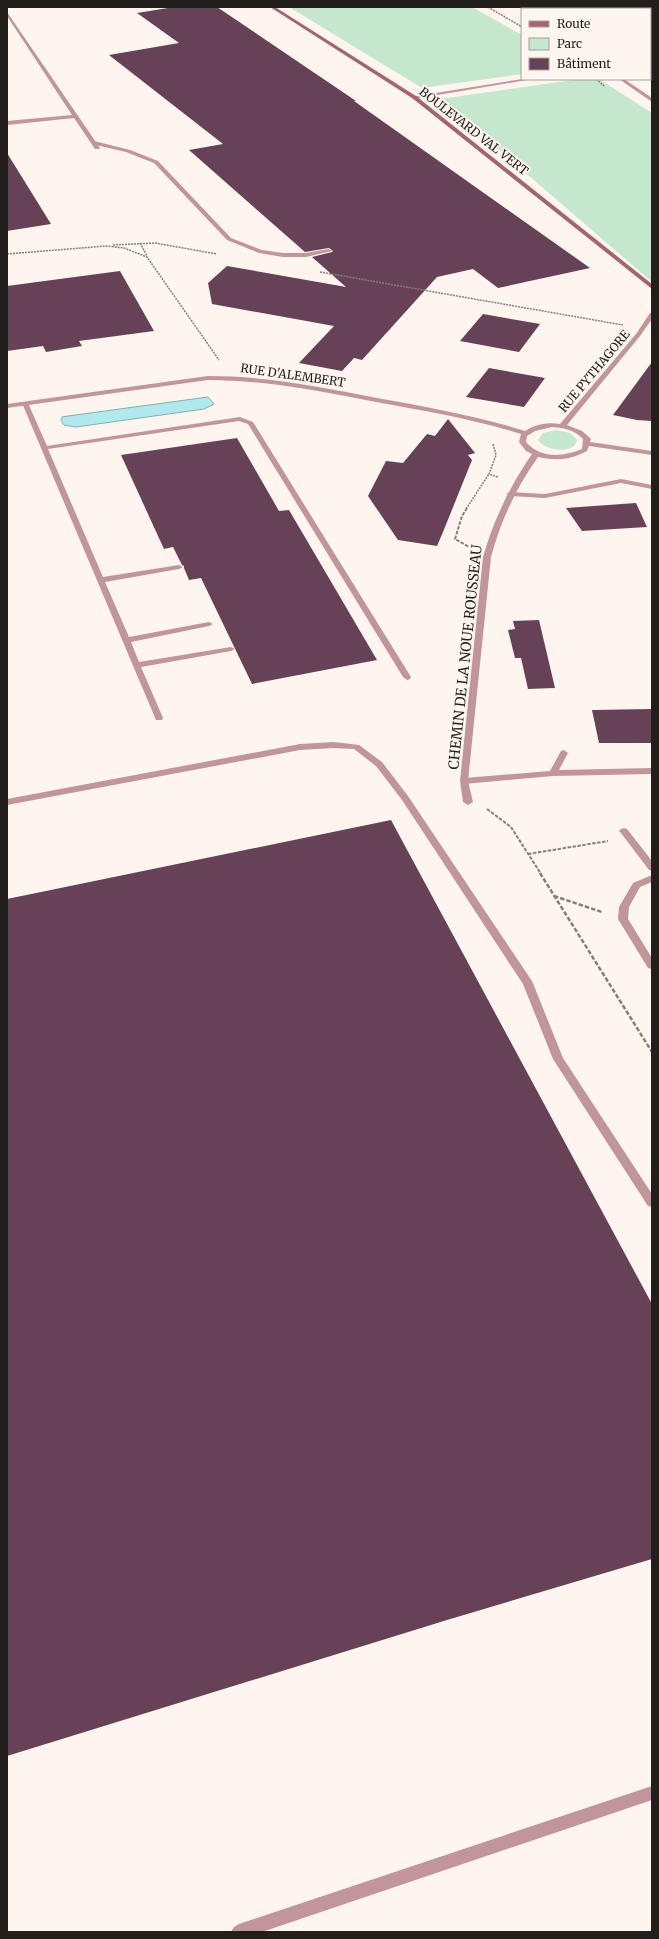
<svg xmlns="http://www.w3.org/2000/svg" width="659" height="1939" viewBox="0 0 659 1939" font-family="Merriweather,serif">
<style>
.green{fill:#c4e7ce}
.water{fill:#b0eaee;stroke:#85adaf}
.building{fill:#674257}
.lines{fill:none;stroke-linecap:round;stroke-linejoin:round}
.path-far2{stroke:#857f7b;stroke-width:1.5;stroke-dasharray:2 1;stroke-linecap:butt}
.path-far1{stroke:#857f7b;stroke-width:2;stroke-dasharray:3.5 1.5;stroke-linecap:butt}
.path{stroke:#857f7b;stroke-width:2.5;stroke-dasharray:4.5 2;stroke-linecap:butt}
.lane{fill:#c1959b;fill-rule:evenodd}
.street{fill:#c1959b;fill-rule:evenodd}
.secondary{fill:#a3656f;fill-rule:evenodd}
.labels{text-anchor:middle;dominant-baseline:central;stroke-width:4;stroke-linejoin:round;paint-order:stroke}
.far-street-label{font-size:12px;fill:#221e1b;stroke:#fef5ef}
.street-label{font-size:14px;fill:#221e1b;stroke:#fef5ef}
</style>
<rect width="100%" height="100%" fill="#fef5ef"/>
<g class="green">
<polygon points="289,7 472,7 522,35 522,74 422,88"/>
<polygon points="581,79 599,79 652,113 652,282 440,99"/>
<path d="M556 430 570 433 577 440C574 455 545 451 538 440L543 433Z"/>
</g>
<polygon class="water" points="208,397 214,404 204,409 76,427 64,425 61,420 62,417 68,416"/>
<g class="building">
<polygon points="174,7 217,7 356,101 354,101 590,268 498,288 473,269 437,277 362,360 354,358 342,371 299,363 334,326 212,304 208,283 227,266 346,287 312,257 332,252 333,251 329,248 305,252 189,150 223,144 109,55 179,43 137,13"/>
<polygon points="7,153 51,224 7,231"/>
<polygon points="120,271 154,331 79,341 82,346 46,352 43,346 7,351 7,286"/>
<polygon points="483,314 540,324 519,352 460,341"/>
<polygon points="652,362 652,421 637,420 613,415"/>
<polygon points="489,368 545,378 524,407 466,397"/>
<polygon points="448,419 475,453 468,455 472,460 443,532 437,546 398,540 368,496 386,461 403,463 427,434 435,436"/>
<polygon points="237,438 279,511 289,510 377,660 252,684 201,578 189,580 184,568 184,566 182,565 173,547 164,549 121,455"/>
<polygon points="636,503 647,527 582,531 566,508"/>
<polygon points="539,620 555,688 528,689 521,658 515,658 508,630 515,629 513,621"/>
<polygon points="652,709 652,743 599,743 592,710"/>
<polygon points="391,820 652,1304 652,1559 447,1620 7,1756 7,899"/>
</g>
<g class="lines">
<g class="path-far2">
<polyline points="488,7 522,27"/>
<polyline points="596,79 604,86"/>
<polyline points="140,243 147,256"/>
<polyline points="113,245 155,243 217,254"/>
<polyline points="7,254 106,246 124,248 147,257 219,360"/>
<polyline points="320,272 623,325"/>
<polyline points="493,444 496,455 489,474 498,477"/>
<polyline points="466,509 489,474"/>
</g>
<g class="path-far1">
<polyline points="467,508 462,516 455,539 469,547"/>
<polyline points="487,809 511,827 541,874"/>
<polyline points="528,854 608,841"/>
</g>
<g class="path">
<polyline points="540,873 652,1052"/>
<polyline points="554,896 602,912"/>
</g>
<g class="lane">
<polygon points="94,141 130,150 158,161 231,238 262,250 283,253 306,253 329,249 332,251 306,257 283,257 259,253 227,240 154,163 126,152 92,144 92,142"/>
<polygon points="23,402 28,403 47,446 240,417 253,422 411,677 410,679 407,680 403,677 248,424 239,421 48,449 103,577 179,565 183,567 179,569 105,582 129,637 209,622 213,624 209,626 131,642 139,662 231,647 235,649 231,651 141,667 163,718 162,720 156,720 22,403"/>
<polygon points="621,479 652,485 652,489 621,483 545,498 510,496 506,494 510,492 545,494"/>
<polygon points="334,742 359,745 382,762 408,796 532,981 563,1058 652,1194 652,1207 648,1206 553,1059 523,984 402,800 376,766 354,749 334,748 300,750 7,805 7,799 300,744"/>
<polygon points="564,750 568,753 559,770 652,768 652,774 553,776 464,784 460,781 464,778 550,771 561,751"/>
<polygon points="624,828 627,829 652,861 652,871 649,870 621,833 619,831 621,829"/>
<polygon points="652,1786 652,1800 262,1932 231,1932 234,1927 239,1924"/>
</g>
<g class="street">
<polygon points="7,12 100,148 99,149 95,149 74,118 7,125 7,121 72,115 7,16"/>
<rect x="650" y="73" width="2" height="2"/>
<polygon points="522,79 533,79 414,99 411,97"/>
<polygon points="619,79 624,79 652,98 652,102"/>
<path d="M652 312V319L640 336 567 425 582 431 591 439 590 442 652 451V455L589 446 587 451C569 460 558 461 538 457 516 488 501 520 491 557L468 781 473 802 468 805 463 802 460 781 483 557C494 519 510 486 532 454L526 451 519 442 521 434C473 419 425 411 376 402 320 391 265 380 208 380L7 408V404L208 376C266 376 320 387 377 398 427 407 477 416 525 431 535 424 549 422 560 424L636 334 650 313ZM552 427C564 428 575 430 583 439L582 449C563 457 541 459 526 442L527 436 535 431Z"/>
<polygon points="652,875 652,882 640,887 629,907 628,919 652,958 652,969 648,968 618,919 619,907 633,883"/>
</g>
<polygon class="secondary" points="270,7 275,7 416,96 652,284 652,289 412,98"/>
</g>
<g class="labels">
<g class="far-street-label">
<text transform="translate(474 131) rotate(38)">BOULEVARD VAL VERT</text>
<text transform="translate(594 371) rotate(-50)">RUE PYTHAGORE</text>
<text transform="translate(293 375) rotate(8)">RUE D'ALEMBERT</text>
</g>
<g class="street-label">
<text transform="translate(465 657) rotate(-84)">CHEMIN DE LA NOUE ROUSSEAU</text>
</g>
</g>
<rect width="659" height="1939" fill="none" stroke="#221e1b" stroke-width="16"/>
<rect x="521" y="8" width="130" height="72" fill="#fef5ef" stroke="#a69f9a"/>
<rect x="529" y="21" width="20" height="6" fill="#a3656f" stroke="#a69f9a"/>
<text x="557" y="28" font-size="12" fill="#221e1b">Route</text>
<rect x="529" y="38" width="20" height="12" fill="#c4e7ce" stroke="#a69f9a"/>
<text x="557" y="48" font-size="12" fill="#221e1b">Parc</text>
<rect x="529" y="58" width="20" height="12" fill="#674257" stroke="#a69f9a"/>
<text x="557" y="68" font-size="12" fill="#221e1b">Bâtiment</text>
</svg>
